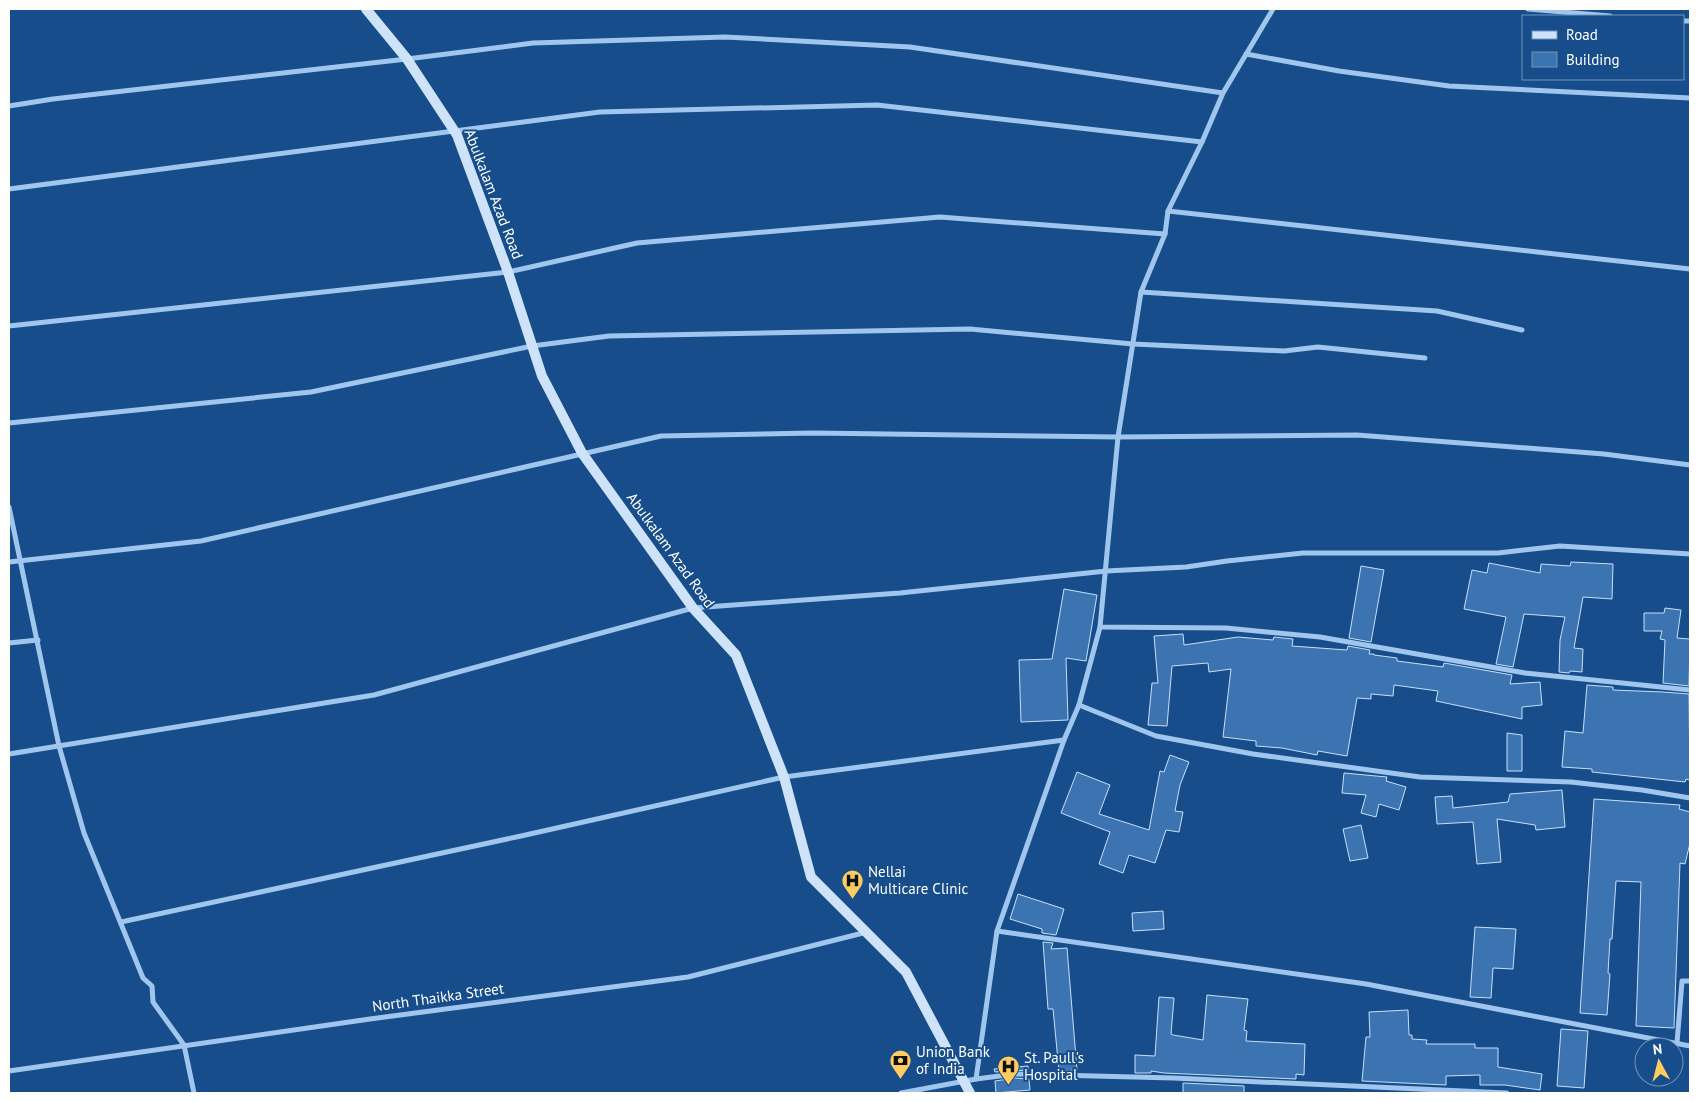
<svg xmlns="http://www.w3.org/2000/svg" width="1699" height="1102" viewBox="0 0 1699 1102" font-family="'PT Sans',sans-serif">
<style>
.building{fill:#3c74b2;stroke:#c7e0fa}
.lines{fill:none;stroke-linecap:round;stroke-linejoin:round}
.minor{stroke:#a1c6ee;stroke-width:5}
.secondary{stroke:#cee3fa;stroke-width:10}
.labels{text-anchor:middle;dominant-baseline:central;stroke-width:4;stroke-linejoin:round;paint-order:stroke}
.street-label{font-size:15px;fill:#fff;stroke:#174d8b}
.poi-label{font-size:15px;fill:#fff;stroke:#174d8b;text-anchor:start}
</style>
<rect width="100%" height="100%" fill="#174d8b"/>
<g class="building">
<polygon points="1571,562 1613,564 1612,599 1583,597 1574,648 1583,649 1582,672 1570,671 1569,673 1559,672 1560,640 1565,617 1524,614 1513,667 1496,664 1506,617 1464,609 1472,570 1487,573 1489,563 1540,573 1541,564 1570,566"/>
<polygon points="1361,566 1384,570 1371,642 1349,638"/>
<polygon points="1064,589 1097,595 1086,661 1066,658 1068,720 1021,722 1019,660 1052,659"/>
<polygon points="1665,608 1681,610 1677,638 1690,639 1689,686 1663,683 1665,640 1660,639 1662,631 1644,631 1644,613 1664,613"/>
<polygon points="1183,634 1184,645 1238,637 1273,640 1274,637 1293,639 1292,646 1347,650 1348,646 1370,650 1369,654 1374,654 1374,655 1397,658 1397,661 1443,667 1444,663 1512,675 1510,684 1540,682 1542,705 1522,707 1522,719 1436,701 1438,691 1394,685 1393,696 1371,694 1371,699 1357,698 1347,756 1318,751 1317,755 1282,748 1256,746 1256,741 1223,737 1231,669 1209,672 1208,663 1172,666 1167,726 1148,725 1152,683 1158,683 1154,636"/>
<polygon points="1587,685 1613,687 1613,690 1663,692 1689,694 1690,780 1686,779 1685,782 1592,772 1592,769 1562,767 1565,731 1583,733"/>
<polygon points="1507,733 1522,735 1522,771 1507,771"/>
<polygon points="1170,755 1189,762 1180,785 1175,811 1183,812 1179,832 1166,830 1155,863 1129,855 1123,873 1099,864 1110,832 1061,813 1077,772 1110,785 1099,814 1149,830 1160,771 1164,772"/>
<polygon points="1344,773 1387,777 1386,781 1406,787 1399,810 1379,804 1376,817 1361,813 1366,795 1342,793"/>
<polygon points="1562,790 1565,827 1536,830 1535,825 1497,819 1501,862 1477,864 1473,822 1437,824 1435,797 1452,796 1453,808 1508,802 1510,794"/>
<polygon points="1594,799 1680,805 1679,809 1690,812 1690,843 1685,864 1680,863 1674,1028 1636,1026 1641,882 1616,881 1612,939 1610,939 1608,973 1610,974 1607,1015 1580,1013"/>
<polygon points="1361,825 1368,858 1350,861 1343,829"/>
<polygon points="1018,894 1064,909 1056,935 1042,933 1042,929 1010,919"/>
<polygon points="1163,911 1164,929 1133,931 1132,913"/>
<polygon points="1475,927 1516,929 1513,969 1493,968 1491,998 1470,997"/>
<polygon points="1043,942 1053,943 1051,949 1067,948 1077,1070 1059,1071 1053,1009 1048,1009"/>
<polygon points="1207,995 1248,999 1244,1030 1247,1031 1246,1041 1305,1044 1304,1075 1296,1074 1296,1079 1164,1073 1151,1071 1151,1073 1135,1073 1135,1055 1155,1056 1159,997 1174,998 1171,1034 1173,1035 1203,1040"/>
<polygon points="1408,1010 1409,1035 1412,1035 1412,1039 1427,1040 1426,1044 1475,1044 1475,1048 1498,1048 1498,1067 1542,1074 1540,1090 1505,1085 1480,1085 1480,1075 1446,1076 1446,1085 1362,1081 1366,1037 1370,1037 1369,1012"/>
<polygon points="1561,1029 1588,1031 1584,1088 1557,1086"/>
<polygon points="1028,1066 1028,1070 995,1072 994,1069"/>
<polygon points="1015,1078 1029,1079 1030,1090 996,1093 995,1081"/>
<polygon points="1183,1083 1244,1086 1244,1093 1183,1093"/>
</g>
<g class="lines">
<g class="minor">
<polyline points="1273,9 1223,93 1202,142 1168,211 1165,234 1141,292 1118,437 1100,627 1226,628 1320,637 1525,673 1690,690"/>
<polyline points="1528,9 1610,16"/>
<polyline points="1683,21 1690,21"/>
<polyline points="1246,54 1339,71 1449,86 1690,98"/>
<polyline points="9,106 53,99 407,59 533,43 725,37 910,47 1223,93"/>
<polyline points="9,189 600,112 877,105 1202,142"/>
<polyline points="1168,211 1690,269"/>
<polyline points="1141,292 1437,311 1522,330"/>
<polyline points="9,326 508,272 637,243 940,217 1165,234"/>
<polyline points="9,423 311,392 532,346 609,336 970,329 1133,344 1284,351 1318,347 1425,358"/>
<polyline points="9,507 59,746 84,833 143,978 152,986 153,1002 184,1045 194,1093"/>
<polyline points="9,562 201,541 661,436 813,433 1118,437 1357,435 1604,454 1690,465"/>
<polyline points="1100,627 1079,705 1156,736 1253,754 1420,777 1571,782 1642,790 1690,798"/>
<polyline points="9,643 38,640"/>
<polyline points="9,754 374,695 693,608 900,593 1106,571 1186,567 1227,561 1303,553 1498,553 1560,546 1690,554"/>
<polyline points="121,922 521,836 784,777 1064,740"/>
<polyline points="997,931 1366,984 1690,1046"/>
<polyline points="1677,1043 1682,981 1690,981"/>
<polyline points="9,1071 370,1019 688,977 867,932"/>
<polyline points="976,1079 997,931 1064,740 1079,705"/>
<polyline points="901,1093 976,1079 1015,1074 1173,1078 1507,1093"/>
</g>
<polyline class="secondary" points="366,9 407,59 457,135 508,272 542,376 582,453 693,608 736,655 784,777 811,877 906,972 970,1093"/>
</g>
<defs>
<symbol id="hospital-pin" viewBox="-11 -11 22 30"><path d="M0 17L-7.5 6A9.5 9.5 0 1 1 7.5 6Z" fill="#ffcc5e" stroke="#174d8b"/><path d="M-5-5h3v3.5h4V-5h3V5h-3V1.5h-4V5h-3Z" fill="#111"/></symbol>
<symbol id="bank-pin" viewBox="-11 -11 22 30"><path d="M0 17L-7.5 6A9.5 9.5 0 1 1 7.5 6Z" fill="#ffcc5e" stroke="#174d8b"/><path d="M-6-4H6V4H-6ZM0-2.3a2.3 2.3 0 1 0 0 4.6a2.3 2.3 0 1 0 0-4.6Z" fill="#111"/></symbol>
</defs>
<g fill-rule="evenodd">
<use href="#hospital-pin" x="840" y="868" width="25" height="34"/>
<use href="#bank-pin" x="888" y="1048" width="25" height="34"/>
<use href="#hospital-pin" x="996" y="1054" width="25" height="34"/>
</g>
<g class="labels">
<g class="street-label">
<text transform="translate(494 194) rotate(69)">Abulkalam Azad Road</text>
<text transform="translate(671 550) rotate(54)">Abulkalam Azad Road</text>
<text transform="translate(438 997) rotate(-8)">North Thaikka Street</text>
</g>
<g class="poi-label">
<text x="868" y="871">Nellai<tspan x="868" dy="17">Multicare Clinic</tspan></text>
<text x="916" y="1051">Union Bank<tspan x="916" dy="17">of India</tspan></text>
<text x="1024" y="1057">St. Paull's<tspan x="1024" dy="17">Hospital</tspan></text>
</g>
</g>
<rect width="1699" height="1102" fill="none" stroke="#ffffff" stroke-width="20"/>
<rect x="1522" y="15" width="162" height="65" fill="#174d8b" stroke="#7494b9"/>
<rect x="1532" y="31" width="25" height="8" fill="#cee3fa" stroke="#7494b9"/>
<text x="1566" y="40" font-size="15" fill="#ffffff">Road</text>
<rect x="1532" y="52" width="25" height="15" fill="#3c74b2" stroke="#7494b9"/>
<text x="1566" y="65" font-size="15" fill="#ffffff">Building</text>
<g transform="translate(1659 1062) rotate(353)"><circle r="24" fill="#174d8b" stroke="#7494b9"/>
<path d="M0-4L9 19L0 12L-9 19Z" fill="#ffcc5e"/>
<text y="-8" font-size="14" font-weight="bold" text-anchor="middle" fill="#ffffff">N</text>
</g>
</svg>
